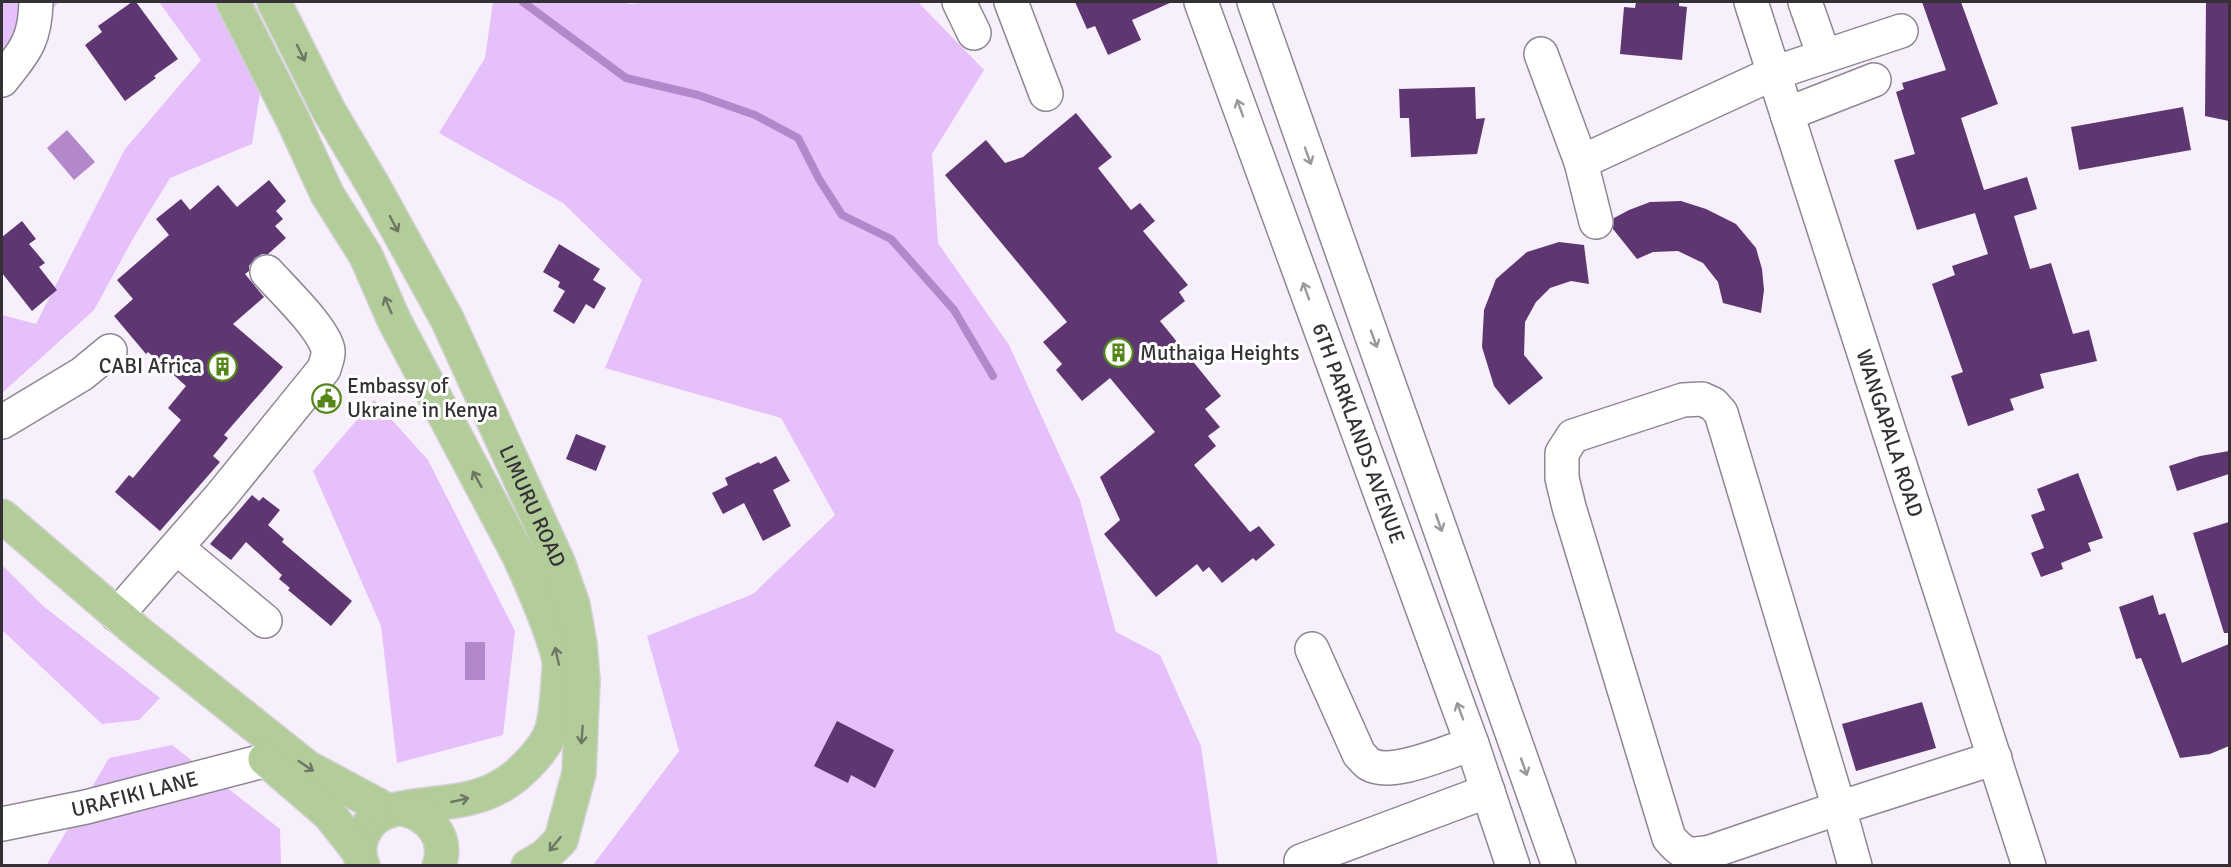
<svg xmlns="http://www.w3.org/2000/svg" width="2231" height="867" viewBox="0 0 2231 867" font-family="Signika,sans-serif">
<style>
.green{fill:#e5c0fa}
.water{fill:#b388cb}
.lines{fill:none;stroke-linecap:round;stroke-linejoin:round}
.stream{stroke:#b388cb;stroke-width:8}
.building{fill:#5e3672}
.minor-casing{stroke:#8e8792;stroke-width:36}
.major-casing{stroke:#d2d2d3;stroke-width:36}
.minor{stroke:#fff;stroke-width:33}
.major{stroke:#b2cd99;stroke-width:33}
.oneway{stroke:#6d7763}
.oneway2{stroke:#9a989a}
.labels{text-anchor:middle;dominant-baseline:central;stroke-width:6;stroke-linejoin:round;paint-order:stroke}
.poi-label{font-size:21px;fill:#343136;stroke:#fff;text-anchor:start}
.street-label{font-size:21px;fill:#343136;stroke:#fff}
</style>
<rect width="100%" height="100%" fill="#f7f0fc"/>
<g class="green">
<polygon points="2,2 59,2 2,63"/>
<polygon points="159,2 254,2 269,35 252,144 170,178 134,237 94,310 2,393 2,315 36,324 125,149 201,60"/>
<polygon points="493,2 625,2 630,4 650,2 918,2 984,70 932,154 938,243 1009,345 1080,500 1116,632 1160,655 1201,746 1218,865 593,865 679,751 647,636 753,594 835,515 781,418 605,368 642,280 563,203 439,133 485,58"/>
<polygon points="374,400 428,460 515,631 503,735 397,763 381,626 313,471"/>
<polygon points="2,565 42,605 160,698 139,720 102,724 2,630"/>
<polygon points="172,745 280,829 281,865 46,866 109,758"/>
</g>
<g class="water">
<polygon points="67,130 95,162 74,180 47,148"/>
<rect x="465" y="642" width="20" height="38"/>
</g>
<g class="lines">
<polyline class="stream" points="523,2 626,78 698,95 755,115 798,138 819,179 842,215 891,239 954,310 993,376"/>
</g>
<g class="building">
<polygon points="132,2 136,2 178,59 154,76 156,78 125,101 85,45 102,32 98,26"/>
<polygon points="1075,2 1172,2 1132,20 1141,40 1108,55 1095,26 1087,29"/>
<polygon points="1636,2 1679,2 1679,6 1687,7 1682,60 1620,54 1624,7 1635,8"/>
<polygon points="1922,2 1961,2 1998,104 1961,118 1984,190 2027,177 2037,209 2014,216 2030,269 2051,263 2073,334 2089,330 2097,361 2040,374 2044,388 2010,399 2014,410 1968,426 1951,376 1963,372 1932,284 1955,275 1952,266 1988,254 1975,213 1917,230 1894,160 1915,154 1896,92 1904,89 1902,83 1946,70"/>
<polygon points="2206,2 2229,2 2229,121 2205,116"/>
<polygon points="1475,87 1476,119 1485,118 1477,154 1411,157 1409,118 1400,118 1399,89"/>
<polygon points="2183,107 2191,150 2079,170 2071,127"/>
<polygon points="1076,113 1112,157 1098,168 1131,210 1140,203 1155,221 1143,231 1188,285 1179,292 1185,301 1160,321 1221,396 1205,409 1220,427 1208,436 1216,446 1194,465 1250,532 1259,526 1275,545 1256,561 1253,558 1222,583 1209,567 1203,572 1197,564 1156,597 1104,534 1120,520 1100,477 1155,432 1110,378 1082,401 1056,370 1062,364 1043,342 1067,322 945,175 986,140 1005,163 1023,157"/>
<polygon points="269,180 286,201 276,211 283,219 275,226 286,238 268,254 262,254 255,258 249,266 249,271 245,274 264,297 233,324 283,367 224,435 228,438 213,456 220,462 160,531 115,492 129,475 133,478 181,420 168,408 186,386 148,352 146,354 114,316 133,299 117,280 169,235 156,219 181,199 190,210 218,185 237,207"/>
<polygon points="1681,201 1706,209 1736,224 1756,248 1762,269 1764,290 1761,313 1723,303 1718,282 1703,263 1678,251 1653,252 1637,259 1613,229 1614,218 1629,210 1650,202"/>
<polygon points="22,221 36,239 29,244 45,263 39,267 57,290 32,311 2,273 2,237"/>
<polygon points="1559,242 1584,245 1589,284 1571,281 1550,288 1536,302 1525,322 1524,355 1543,378 1509,405 1494,386 1482,347 1484,310 1496,279 1527,252"/>
<polygon points="559,244 600,269 593,280 606,288 594,309 586,304 574,324 553,311 565,291 558,287 560,282 543,272"/>
<polygon points="576,434 606,446 596,471 566,459"/>
<polygon points="2229,451 2229,474 2177,491 2169,466 2200,456"/>
<polygon points="776,456 790,481 773,490 791,526 763,541 744,503 723,514 712,493 728,485 725,478 759,462 760,464"/>
<polygon points="2078,473 2103,538 2088,543 2091,551 2061,563 2063,569 2041,577 2031,553 2044,548 2031,515 2045,510 2037,489"/>
<polygon points="252,495 259,501 263,497 280,510 268,525 284,539 282,542 352,601 331,626 288,590 290,588 279,579 282,575 246,542 231,560 210,544"/>
<polygon points="2229,522 2229,633 2224,633 2193,533"/>
<polygon points="2153,595 2159,615 2165,613 2182,663 2229,644 2229,746 2210,754 2180,758 2141,658 2136,659 2119,607"/>
<polygon points="1922,702 1936,748 1856,771 1842,724"/>
<polygon points="837,721 894,750 875,788 851,775 848,783 814,766"/>
</g>
<g class="lines">
<defs>
<g id="minor">
<polyline points="959,2 974,33"/>
<polyline points="1011,2 1046,94"/>
<path id="s1" d="M1201 2 1472 744 1513 866"/>
<polyline points="1254,2 1559,866"/>
<path id="s2" d="M1751 2 2029 866"/>
<polyline points="1805,2 1824,56"/>
<polyline points="1541,54 1581,162 1774,73 1901,31"/>
<path d="M2 80C25 51 35 41 36 2"/>
<polyline points="1787,114 1874,80"/>
<polyline points="1581,162 1596,222"/>
<polyline points="2,422 82,374 110,351"/>
<polyline points="177,548 265,621"/>
<path d="M117 615 221 496 324 369C326 361 330 354 327 346 318 323 284 291 267 272"/>
<path d="M1312 649 1359 754C1362 757 1366 762 1369 764 1392 778 1448 751 1472 744"/>
<path id="s3" d="M2 824 86 807 267 760"/>
<polyline points="1301,861 1488,791"/>
<path d="M1855 866 1839 808 1721 413 1713 404 1702 399 1683 400 1573 436 1562 453V478L1569 507 1669 838C1684 855 1688 856 1710 852L1839 808 1995 758"/>
</g>
<g id="major">
<path d="M233 2 293 120 327 194 366 256 394 320 518 554C531 582 543 609 553 639 555 646 558 653 559 661 560 668 558 676 558 684 557 698 556 715 552 729 546 749 519 776 501 786 467 806 426 801 389 811 367 817 353 844 363 866"/>
<path id="s4" d="M274 2 329 111 373 185 447 319 558 562 573 605 580 644 583 681 579 773 561 840 545 856 528 866"/>
<polyline points="2,516 140,634 307,767 389,811"/>
<polyline points="265,759 329,814 359,852"/>
<path d="M403 809C429 815 449 837 439 866"/>
</g>
</defs>
<use href="#minor" class="minor-casing"/>
<use href="#major" class="major-casing"/>
<use href="#minor" class="minor"/>
<use href="#major" class="major"/>
</g>
<defs><path id="oneway-shaft" d="M-6 0H5M1.5-3L5.5 0L1.5 3" fill="none" stroke-width="1.6" stroke-linecap="round" stroke-linejoin="round" transform="scale(1.5)"/></defs>
<g class="oneway">
<use href="#oneway-shaft" transform="translate(301 53) rotate(64)"/>
<use href="#oneway-shaft" transform="translate(394 224) rotate(62)"/>
<use href="#oneway-shaft" transform="translate(388 305) rotate(-113)"/>
<use href="#oneway-shaft" transform="translate(477 479) rotate(-119)"/>
<use href="#oneway-shaft" transform="translate(557 656) rotate(-102)"/>
<use href="#oneway-shaft" transform="translate(582 735) rotate(94)"/>
<use href="#oneway-shaft" transform="translate(306 766) rotate(34)"/>
<use href="#oneway-shaft" transform="translate(460 800) rotate(-13)"/>
<use href="#oneway-shaft" transform="translate(555 844) rotate(129)"/>
</g>
<g class="oneway2">
<use href="#oneway-shaft" transform="translate(1240 108) rotate(-110)"/>
<use href="#oneway-shaft" transform="translate(1308 156) rotate(70)"/>
<use href="#oneway-shaft" transform="translate(1306 291) rotate(-110)"/>
<use href="#oneway-shaft" transform="translate(1374 339) rotate(70)"/>
<use href="#oneway-shaft" transform="translate(1439 523) rotate(71)"/>
<use href="#oneway-shaft" transform="translate(1460 711) rotate(-110)"/>
<use href="#oneway-shaft" transform="translate(1524 767) rotate(71)"/>
</g>
<defs>
<symbol id="building-ring" viewBox="-11 -11 22 22"><circle r="9.5" fill="#fff" stroke="#54861a" stroke-width="1.5"/><path d="M-4-6H4V6H1V3H-1V6H-4ZM-2.5-4.3h1.7v1.8h-1.7ZM.8-4.3h1.7v1.8H.8ZM-2.5-1h1.7V.8h-1.7ZM.8-1h1.7V.8H.8Z" fill="#54861a"/></symbol>
<symbol id="civic-ring" viewBox="-11 -11 22 22"><circle r="9.5" fill="#fff" stroke="#54861a" stroke-width="1.5"/><path d="M-.6-6.5H3V-4.5H.6V-3L4-1V1h2V6H-6V1h2V-1L-.6-3ZM-1.2 2.5V6h2.4V2.5Z" fill="#54861a"/></symbol>
</defs>
<g fill-rule="evenodd">
<use href="#building-ring" x="1102" y="336" width="33" height="33"/>
<use href="#building-ring" x="206" y="350" width="33" height="33"/>
<use href="#civic-ring" x="310" y="382" width="33" height="33"/>
</g>
<g class="labels">
<g class="poi-label">
<text x="1140" y="353">Muthaiga Heights</text>
<text x="202" y="366" text-anchor="end">CABI Africa</text>
<text x="347" y="386">Embassy of<tspan x="347" dy="24">Ukraine in Kenya</tspan></text>
</g>
<g class="street-label">
<text stroke="none"><textPath href="#s1" startOffset="459">6TH PARKLANDS AVENUE</textPath></text>
<text stroke="none"><textPath href="#s2" startOffset="453">WANGAPALA ROAD</textPath></text>
<text stroke="none"><textPath href="#s4" startOffset="567">LIMURU ROAD</textPath></text>
<text stroke="none"><textPath href="#s3" startOffset="136">URAFIKI LANE</textPath></text>
</g>
</g>
<rect width="2231" height="867" fill="none" stroke="#343136" stroke-width="6"/>
</svg>
